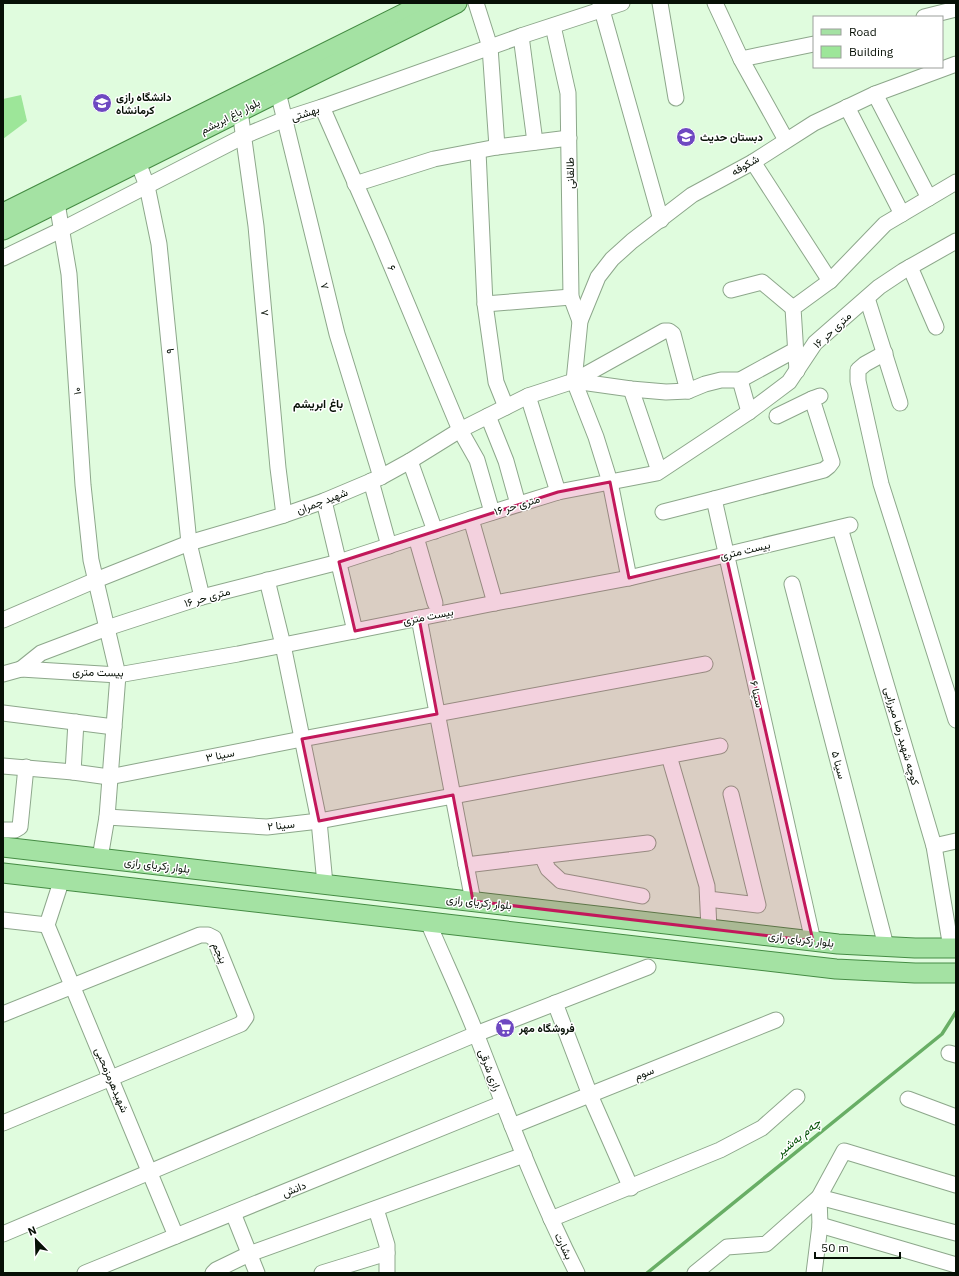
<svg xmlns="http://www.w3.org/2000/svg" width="959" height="1276" viewBox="0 0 959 1276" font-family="'IBM Plex Sans',Vazirmatn,sans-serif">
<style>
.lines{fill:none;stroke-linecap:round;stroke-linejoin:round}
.stream{stroke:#68ae65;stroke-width:3.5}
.building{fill:#9de699}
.minor-casing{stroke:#8da78b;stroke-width:17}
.major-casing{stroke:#458c44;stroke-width:21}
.minor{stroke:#fff;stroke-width:15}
.major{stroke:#a4e2a3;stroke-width:19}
.marked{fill:#c2185b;fill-opacity:0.2;stroke:#c2185b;stroke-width:3;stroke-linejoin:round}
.labels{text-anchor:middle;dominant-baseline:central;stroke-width:3;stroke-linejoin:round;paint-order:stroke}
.poi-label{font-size:11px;font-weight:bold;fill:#071006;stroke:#fff;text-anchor:start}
.street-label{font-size:11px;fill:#071006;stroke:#fff}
.neighbourhood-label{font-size:12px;font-weight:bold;fill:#071006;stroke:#fff}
.water-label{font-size:12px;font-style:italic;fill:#005004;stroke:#fff}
</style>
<rect width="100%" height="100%" fill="#e0fcde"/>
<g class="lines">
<polyline class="stream" points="647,1273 942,1034 956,1012"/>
</g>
<polygon class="building" points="21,95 27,121 3,139 3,99"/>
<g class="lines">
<defs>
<g id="minor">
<polyline points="476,3 490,47 497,147"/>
<polyline points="600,3 661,220"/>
<polyline points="660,3 676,98"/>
<polyline points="715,3 741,59 786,140"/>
<polyline points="924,17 956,9"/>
<polyline points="553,26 568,93 571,297 580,321"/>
<polyline points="521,36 535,142"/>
<polyline points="741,59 814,44"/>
<polyline points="278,92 337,334 381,477"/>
<polyline points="875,94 929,198"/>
<polyline points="322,107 380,239 460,430 477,460 492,512"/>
<polyline points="847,107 902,214"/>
<polyline points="240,111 256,226 278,468 284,515"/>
<polyline points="478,151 485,304 496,382 506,407"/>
<polyline points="138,162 147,186 159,244 189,543 202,597"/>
<polyline points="753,162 830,281"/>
<polyline points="355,184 434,159 497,147 569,138"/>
<polyline points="57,203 69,274 83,485 91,560 118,675 107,817 100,858"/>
<polyline points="3,258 61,230 244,136 285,119 322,107 521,36 622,3"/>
<polyline points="910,267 936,327"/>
<polyline points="731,290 762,282 793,308"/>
<polyline points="867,298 900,403"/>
<polyline points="485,304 571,297"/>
<polyline points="885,353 865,364 858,370 858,381 881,484 956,720"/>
<polyline points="797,371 793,308 830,281 885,224 956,182"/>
<polyline points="740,380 749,412"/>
<polyline points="574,381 631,389 666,392 688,391 705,384 721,380 740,380 795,350"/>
<polyline points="574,381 596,437 610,482 629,578"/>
<polyline points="574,381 664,331 669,331 673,334 688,391"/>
<polyline points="631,389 659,471"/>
<polyline points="528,396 558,492"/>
<polyline points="488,416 506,461 518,504"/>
<polyline points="777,416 812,399"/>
<polyline points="410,461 435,531"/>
<polyline points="371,481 389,546"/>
<polyline points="714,499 824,470 829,466 832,462 812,399 820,396"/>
<polyline points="324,501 355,631"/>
<polyline points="663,512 714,499 813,941"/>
<polyline points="471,519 495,603"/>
<polyline points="840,528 934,846 951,948"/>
<polyline points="416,537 435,603"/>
<polyline points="267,580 283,645 319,821 325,884"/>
<polyline points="792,584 886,946"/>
<polyline points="419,618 473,901"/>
<polyline points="3,620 96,580 189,543 284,515 324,501 381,477 410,461 460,430 528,396 574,381 580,321 598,277 612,259 632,241 692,195 753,162 814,123 875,94 956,64"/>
<polyline points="21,669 41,653 107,628 202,597 339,562 471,519 558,492 657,473 749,412 789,382 815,343 879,287 903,271 956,241"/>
<polyline points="3,674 21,669 118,675 238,654 495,603 629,578 850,525"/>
<polyline points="3,713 114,727"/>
<polyline points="669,756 707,886 709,929"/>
<polyline points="3,766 73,772 109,777 302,739 705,664"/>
<polyline points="73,772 76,722"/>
<polyline points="107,817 267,827 319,821 720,746"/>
<polyline points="3,830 15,830 20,827 26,767"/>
<polyline points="934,846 956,841"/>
<polyline points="542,856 548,869 561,881 642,896"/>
<polyline points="466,865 648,843"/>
<polyline points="708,899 758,905 731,794"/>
<polyline points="3,920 47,925"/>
<path d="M428 922C444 960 462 997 477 1036 508 1116 538 1196 577 1273"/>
<polyline points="47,925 176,1236"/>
<polyline points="47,925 62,879"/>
<polyline points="555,1003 590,1095 631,1188"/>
<polyline points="3,1014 200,935 208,935 214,938 246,1017 241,1024 3,1123"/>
<polyline points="949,1053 956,1055"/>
<polyline points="908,1099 956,1117"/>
<polyline points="512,1126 776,1020"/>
<polyline points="376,1209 387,1245 387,1273"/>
<polyline points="233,1213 257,1273"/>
<polyline points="551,1219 720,1150 762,1128 797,1097"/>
<polyline points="820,1225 956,1265"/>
<polyline points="3,1234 476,1034 648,967"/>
<polyline points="85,1273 503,1103"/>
<polyline points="213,1273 216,1270 249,1254 524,1155"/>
<polyline points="322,1273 387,1253"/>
<polyline points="695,1273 727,1247 766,1244 819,1197 956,1233"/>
<polyline points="814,1273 820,1225 819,1197 844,1151 956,1185"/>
</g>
<g id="major">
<polyline points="3,213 425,3"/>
<polyline points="3,230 457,3"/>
<polyline points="3,847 838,944 915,948 956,948"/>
<polyline points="3,873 836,969 915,973 956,973"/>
</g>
</defs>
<use href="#minor" class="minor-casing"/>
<use href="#major" class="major-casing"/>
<use href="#minor" class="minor"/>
<use href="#major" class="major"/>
</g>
<path class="marked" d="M610 482 629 578 726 555 813 941 473 901 453 795 319 821 302 739 437 714 419 618 355 631 339 562 558 492Z"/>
<defs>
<symbol id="university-disc" viewBox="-11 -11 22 22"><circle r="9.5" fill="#6e48c1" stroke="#fff"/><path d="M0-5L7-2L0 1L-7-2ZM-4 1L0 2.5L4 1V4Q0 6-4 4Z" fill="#fff"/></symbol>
<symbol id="school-disc" viewBox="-11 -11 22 22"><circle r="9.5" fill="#6e48c1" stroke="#fff"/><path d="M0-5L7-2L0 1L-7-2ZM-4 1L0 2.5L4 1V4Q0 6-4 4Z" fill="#fff"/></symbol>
<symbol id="supermarket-disc" viewBox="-11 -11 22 22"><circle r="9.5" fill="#6e48c1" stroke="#fff"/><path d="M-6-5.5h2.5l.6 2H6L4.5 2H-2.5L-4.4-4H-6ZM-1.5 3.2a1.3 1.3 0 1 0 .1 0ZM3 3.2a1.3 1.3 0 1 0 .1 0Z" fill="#fff"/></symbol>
</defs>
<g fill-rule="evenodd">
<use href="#university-disc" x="91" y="92" width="22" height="22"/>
<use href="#school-disc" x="675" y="126" width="22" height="22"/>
<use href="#supermarket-disc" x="494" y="1017" width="22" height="22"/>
</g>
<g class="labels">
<g class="poi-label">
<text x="116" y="97">دانشگاه رازی<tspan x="116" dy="13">کرمانشاه</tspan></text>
<text x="700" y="137">دبستان حدیث</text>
<text x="519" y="1028">فروشگاه مهر</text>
</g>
<g class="street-label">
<text transform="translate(305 113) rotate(-18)">بهشتی</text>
<text transform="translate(230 116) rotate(-27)">بلوار باغ ابریشم</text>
<text transform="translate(745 165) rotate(-30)">شکوفه</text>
<text transform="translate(570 173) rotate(-91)">طالقانی</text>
<text transform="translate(392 268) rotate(67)">۶</text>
<text transform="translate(325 286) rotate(76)">۷</text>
<text transform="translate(264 313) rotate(-95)">۸</text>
<text transform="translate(832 330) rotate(-43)">۱۶ متری حر</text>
<text transform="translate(170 351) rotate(-96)">۹</text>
<text transform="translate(77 391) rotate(-94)">۱۰</text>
<text transform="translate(322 501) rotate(-21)">شهید چمران</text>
<text transform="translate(517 505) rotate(-17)">۱۶ متری حر</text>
<text transform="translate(745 550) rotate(-13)">بیست متری</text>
<text transform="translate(207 597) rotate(-16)">۱۶ متری حر</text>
<text transform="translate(428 616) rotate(-11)">بیست متری</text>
<text transform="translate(98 672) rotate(1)">بیست متری</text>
<text transform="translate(757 694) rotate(77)">سینا ۶</text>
<text transform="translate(902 736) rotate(74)">کوچه شهید رضا میرزایی</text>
<text transform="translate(220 755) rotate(-11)">سینا ۳</text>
<text transform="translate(839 765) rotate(75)">سینا ۵</text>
<text transform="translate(281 825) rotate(-6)">سینا ۲</text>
<text transform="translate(157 865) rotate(7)">بلوار زکریای رازی</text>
<text transform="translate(479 902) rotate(6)">بلوار زکریای رازی</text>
<text transform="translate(801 939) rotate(7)">بلوار زکریای رازی</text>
<text transform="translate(220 953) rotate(67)">پنجم</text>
<text transform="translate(490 1070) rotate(69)">رازی شرقی</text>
<text transform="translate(644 1073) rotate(-22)">سوم</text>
<text transform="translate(112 1080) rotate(67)">شهیدهرمزمحبی</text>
<text transform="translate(294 1189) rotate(-22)">دانش</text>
<text transform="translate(564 1246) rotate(64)">بشارت</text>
</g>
<g class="neighbourhood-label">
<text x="318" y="403">باغ ابریشم</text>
</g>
<g class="water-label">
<text transform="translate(798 1137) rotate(-39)">چەم بەشیر</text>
</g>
</g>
<rect width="959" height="1276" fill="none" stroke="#071006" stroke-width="8"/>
<rect x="813" y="16" width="130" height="52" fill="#ffffff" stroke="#9c9f9b"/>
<rect x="821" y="29" width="20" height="6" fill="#a4e2a3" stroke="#9c9f9b"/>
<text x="849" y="36" font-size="12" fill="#071006">Road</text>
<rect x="821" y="46" width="20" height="12" fill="#9de699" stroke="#9c9f9b"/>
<text x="849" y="56" font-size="12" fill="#071006">Building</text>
<g transform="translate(36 1240) rotate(337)" stroke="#ffffff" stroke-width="3" paint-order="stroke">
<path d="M0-3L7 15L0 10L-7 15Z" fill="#071006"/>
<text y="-6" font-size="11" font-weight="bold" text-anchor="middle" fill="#071006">N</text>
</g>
<path d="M815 1252v6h85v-6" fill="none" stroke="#071006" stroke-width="2"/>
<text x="821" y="1252" font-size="12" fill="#071006" stroke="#ffffff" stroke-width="3" paint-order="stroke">50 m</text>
</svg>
